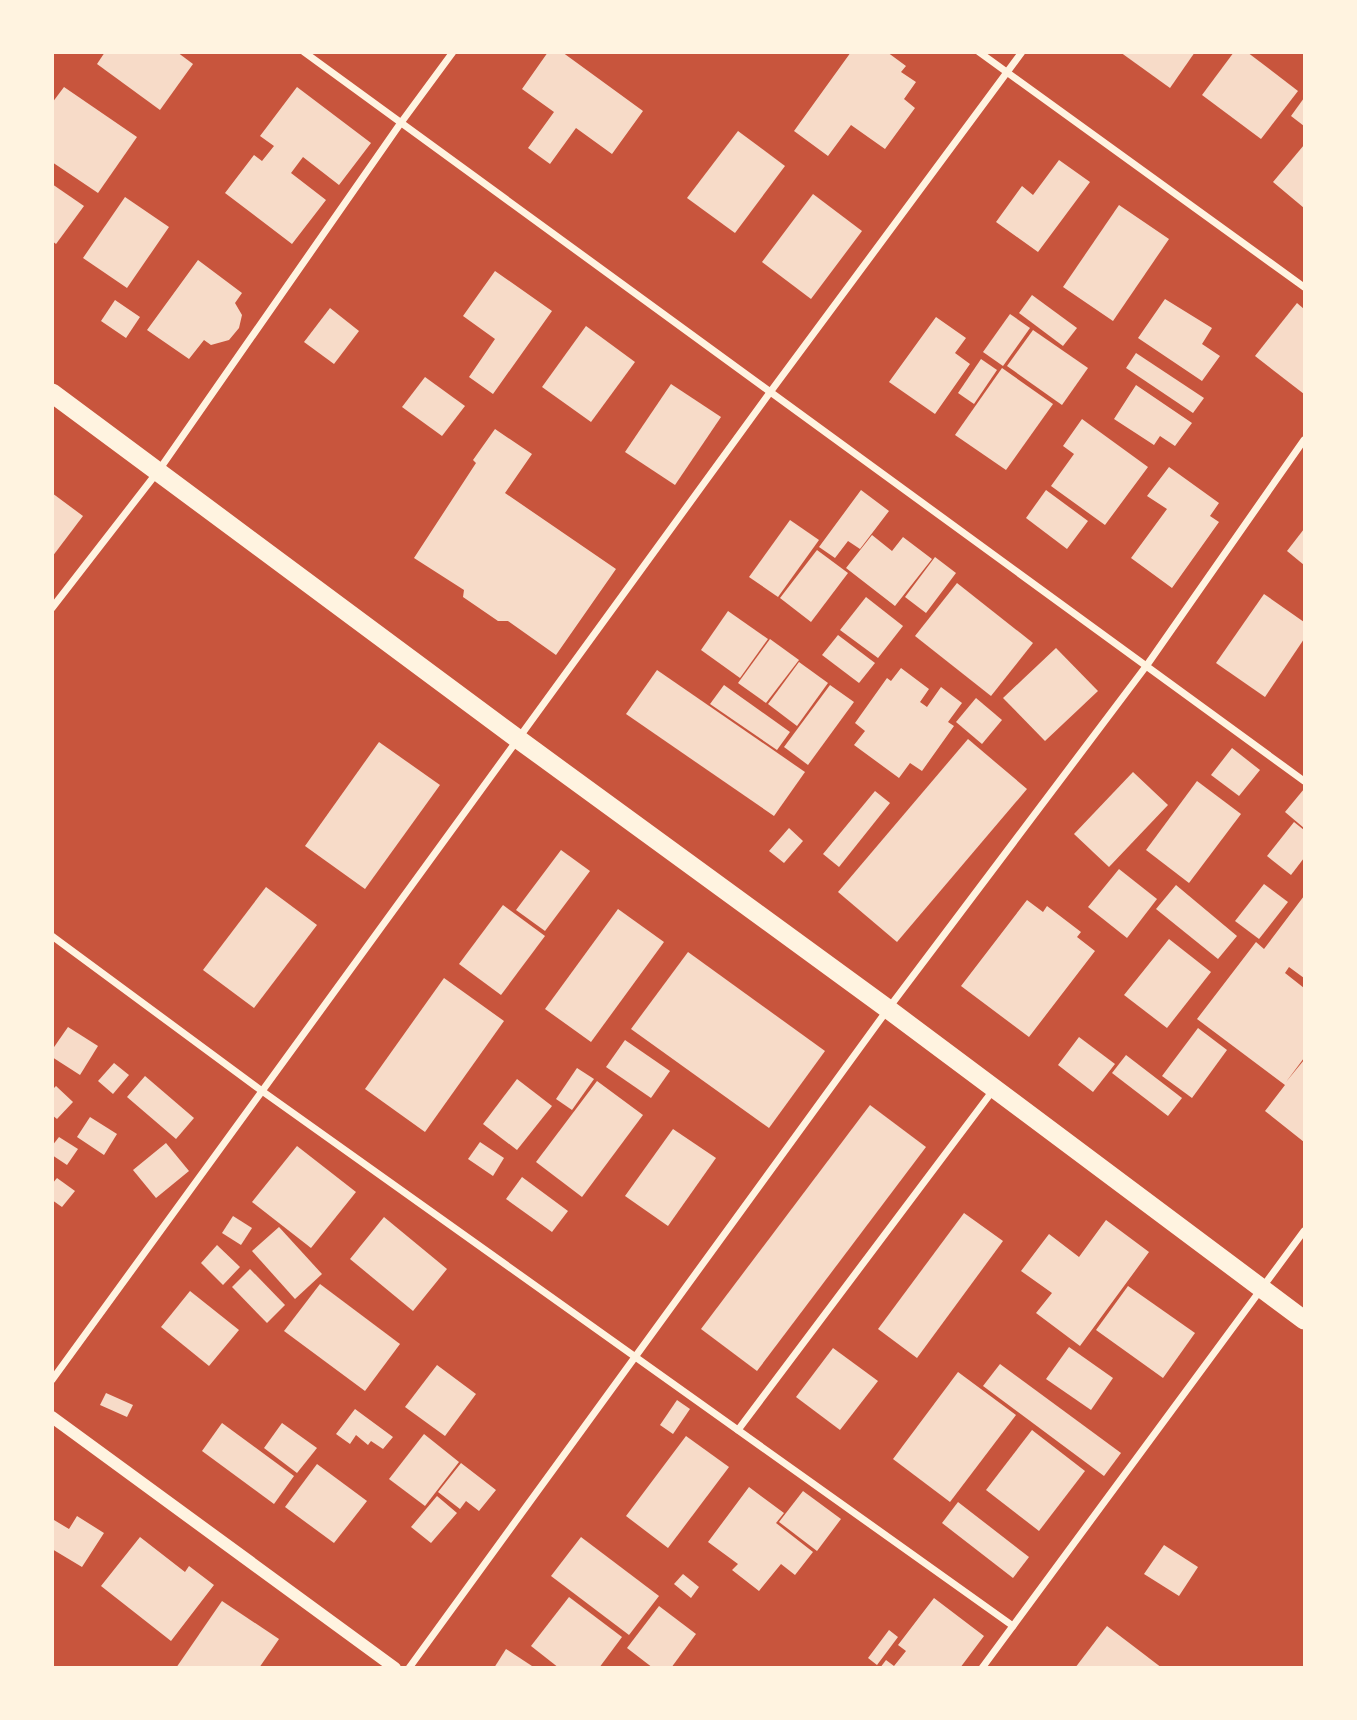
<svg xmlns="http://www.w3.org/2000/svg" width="1357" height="1720" viewBox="0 0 1357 1720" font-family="Roboto,sans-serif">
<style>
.building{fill:#f7dbc8}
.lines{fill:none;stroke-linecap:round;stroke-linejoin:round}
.minor{stroke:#fff3e0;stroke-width:7}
.tertiary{stroke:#fff3e0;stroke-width:12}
.trunk{stroke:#fff3e0;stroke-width:19}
</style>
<rect width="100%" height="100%" fill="#c8553d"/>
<g class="building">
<polygon points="105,52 177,52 193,64 160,110 97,64"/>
<polygon points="548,52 562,52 643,111 612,154 576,128 550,164 528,148 554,112 522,89"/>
<polygon points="851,52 887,52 906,66 901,72 916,82 904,99 915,108 885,149 851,125 828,156 794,131"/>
<polygon points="1120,52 1195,52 1170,88"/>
<polygon points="1234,52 1247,52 1298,91 1261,139 1202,95"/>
<polygon points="64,87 137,137 98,193 52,162 52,103"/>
<polygon points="297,87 371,143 339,185 303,157 291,173 326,200 292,244 225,193 254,155 262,161 274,146 260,136"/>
<polygon points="1304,98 1304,126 1291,116"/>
<polygon points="738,131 785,166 735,233 687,198"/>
<polygon points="1304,145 1304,208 1273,182"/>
<polygon points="1059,160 1090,182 1038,252 996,222 1022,186 1033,195"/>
<polygon points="52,184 84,206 56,244 52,241"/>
<polygon points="813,194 862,231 811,299 762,262"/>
<polygon points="125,197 169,227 127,288 83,258"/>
<polygon points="1119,205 1169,239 1113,321 1063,287"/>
<polygon points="198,260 242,293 235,303 242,315 239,328 229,340 211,345 204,340 189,359 147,330"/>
<polygon points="495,271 552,311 493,394 469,377 495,339 463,316"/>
<polygon points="1032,295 1077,328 1063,346 1019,313"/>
<polygon points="1165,299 1212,328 1202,344 1220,356 1202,381 1138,338"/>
<polygon points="115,300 140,317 126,338 101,321"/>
<polygon points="1297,303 1304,309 1304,394 1255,356"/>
<polygon points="330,308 359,331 334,364 304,342"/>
<polygon points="1010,314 1030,328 1003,366 983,352"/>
<polygon points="936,317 966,338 955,353 970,364 935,414 889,382"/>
<polygon points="586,326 635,362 591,422 542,387"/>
<polygon points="1033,330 1088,368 1062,405 1007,366"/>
<polygon points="1136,353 1204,398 1193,413 1126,368"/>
<polygon points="981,359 997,370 974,404 958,393"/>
<polygon points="1002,368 1053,404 1006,470 955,435"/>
<polygon points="425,377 465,406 442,436 402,407"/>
<polygon points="671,384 721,417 675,485 625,452"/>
<polygon points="1136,385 1192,423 1175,446 1160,436 1154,445 1114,419"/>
<polygon points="1082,419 1148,467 1105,525 1051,486 1074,454 1063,446"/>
<polygon points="495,429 532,454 505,493 616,569 556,655 508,621 498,621 463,597 464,590 414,558 476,463 473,460"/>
<polygon points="1169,467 1219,503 1210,516 1219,522 1172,588 1131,558 1167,509 1147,496"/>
<polygon points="861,490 889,511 860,549 848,541 835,558 819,547"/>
<polygon points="1046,490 1088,521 1067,549 1026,518"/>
<polygon points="52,493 83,516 52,557"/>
<polygon points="790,520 819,540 778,597 749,577"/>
<polygon points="1304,529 1304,565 1287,551"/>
<polygon points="872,535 892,551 903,537 932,559 895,606 846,568"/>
<polygon points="817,550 848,573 811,622 780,598"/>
<polygon points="935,557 956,573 926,613 905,597"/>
<polygon points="957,583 1033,643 991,696 915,636"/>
<polygon points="1264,594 1304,622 1304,639 1265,697 1216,663"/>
<polygon points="866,597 903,626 878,658 840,630"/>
<polygon points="728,611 768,639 740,678 701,650"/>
<polygon points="838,635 875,663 859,683 822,655"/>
<polygon points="770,639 799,660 766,703 738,683"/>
<polygon points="1056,648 1098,691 1045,741 1003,698"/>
<polygon points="799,662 828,683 797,726 768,704"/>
<polygon points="901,668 929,689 920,702 927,707 941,687 962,703 948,722 954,726 922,771 910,763 899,778 854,745 865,731 855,723 887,678 891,681"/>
<polygon points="657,670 805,772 774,816 626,714"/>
<polygon points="724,685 790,732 777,750 710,704"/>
<polygon points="830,685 854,702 808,765 784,747"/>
<polygon points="976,698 1002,720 982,744 956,722"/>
<polygon points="968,739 1027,789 897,942 838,892"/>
<polygon points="379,742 440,785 365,889 305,846"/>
<polygon points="1232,748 1260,770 1239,796 1211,775"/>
<polygon points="1133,772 1168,805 1109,867 1074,834"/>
<polygon points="1197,781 1241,814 1189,883 1146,850"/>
<polygon points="1304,789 1304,828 1285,812"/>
<polygon points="875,791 890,803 839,867 823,854"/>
<polygon points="1294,822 1304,830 1304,858 1291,875 1267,856"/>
<polygon points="789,828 803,841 784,863 769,851"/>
<polygon points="561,850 590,871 545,931 516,910"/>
<polygon points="1119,869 1157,899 1127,938 1088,907"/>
<polygon points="1264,884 1288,902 1259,939 1235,921"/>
<polygon points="1176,885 1237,936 1218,959 1156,909"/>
<polygon points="266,887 317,925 254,1008 203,970"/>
<polygon points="1304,896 1304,978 1289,967 1285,973 1304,988 1304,1058 1286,1082 1304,1060 1304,1142 1265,1111 1285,1085 1197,1019 1256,942 1264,949"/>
<polygon points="1027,900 1043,912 1047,906 1081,932 1077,937 1095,951 1029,1037 961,986"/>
<polygon points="503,905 545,936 501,995 459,964"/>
<polygon points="618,909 664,942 591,1042 545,1009"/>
<polygon points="1169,939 1211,972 1167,1028 1124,995"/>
<polygon points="688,952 825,1051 769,1128 631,1029"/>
<polygon points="444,978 504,1021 425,1132 365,1089"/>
<polygon points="68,1027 98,1046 80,1075 52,1057 52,1050"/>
<polygon points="1198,1028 1227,1050 1192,1098 1162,1076"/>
<polygon points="1079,1037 1115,1064 1093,1092 1058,1065"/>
<polygon points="625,1040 670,1071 651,1098 606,1067"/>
<polygon points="1126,1055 1182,1098 1168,1116 1112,1073"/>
<polygon points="114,1063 129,1075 113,1094 98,1081"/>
<polygon points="577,1068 594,1079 572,1110 556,1099"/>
<polygon points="145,1076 194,1118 176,1139 127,1097"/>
<polygon points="517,1079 552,1106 517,1150 483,1124"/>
<polygon points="597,1081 643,1115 582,1197 536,1162"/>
<polygon points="56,1086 73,1102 57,1119 52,1115 52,1090"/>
<polygon points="870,1105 926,1147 757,1371 701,1329"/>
<polygon points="90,1117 117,1134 104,1155 77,1137"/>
<polygon points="673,1129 716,1158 668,1226 625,1196"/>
<polygon points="59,1137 78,1149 67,1165 52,1155 52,1146"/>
<polygon points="480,1142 504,1158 493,1176 468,1159"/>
<polygon points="166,1143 189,1171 156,1198 133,1170"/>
<polygon points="297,1146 356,1192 311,1248 252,1202"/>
<polygon points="522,1177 568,1211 552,1232 506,1199"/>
<polygon points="57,1178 75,1191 62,1207 52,1200 52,1184"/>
<polygon points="964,1213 1003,1241 917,1358 878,1329"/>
<polygon points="233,1216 252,1228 241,1245 222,1233"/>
<polygon points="384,1217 447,1269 413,1311 350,1259"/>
<polygon points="1106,1220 1149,1252 1080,1346 1036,1313 1052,1293 1021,1271 1049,1234 1079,1257"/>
<polygon points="279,1227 322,1274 295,1299 252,1251"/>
<polygon points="217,1245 240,1267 223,1285 201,1263"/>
<polygon points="250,1269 285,1305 267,1323 232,1287"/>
<polygon points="320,1284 400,1344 365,1391 284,1331"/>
<polygon points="1128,1286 1195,1333 1163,1378 1096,1330"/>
<polygon points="190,1291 239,1330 209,1366 161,1327"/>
<polygon points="1069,1347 1113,1378 1091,1410 1046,1379"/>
<polygon points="833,1348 878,1381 840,1430 796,1397"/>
<polygon points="1000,1364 1121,1453 1104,1476 983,1386"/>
<polygon points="437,1365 476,1394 445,1436 405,1407"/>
<polygon points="958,1372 1016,1415 950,1502 893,1459"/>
<polygon points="106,1393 133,1405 127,1417 100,1405"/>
<polygon points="677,1400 690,1409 673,1434 660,1425"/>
<polygon points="355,1409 393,1437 383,1449 371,1441 368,1445 356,1435 350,1444 336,1434"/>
<polygon points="222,1423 294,1476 274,1504 202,1451"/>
<polygon points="282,1423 317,1448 297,1473 264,1448"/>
<polygon points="1032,1430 1085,1471 1039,1531 986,1490"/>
<polygon points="424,1434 459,1462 425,1506 389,1479"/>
<polygon points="686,1436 729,1467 668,1548 626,1516"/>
<polygon points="461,1463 496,1490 479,1511 466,1501 460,1509 438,1492"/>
<polygon points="317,1464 367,1501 334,1543 285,1507"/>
<polygon points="749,1487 784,1513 776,1523 813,1552 795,1575 781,1564 759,1591 732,1570 738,1564 708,1542"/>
<polygon points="803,1491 841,1519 817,1551 779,1522"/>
<polygon points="437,1496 457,1513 431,1543 411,1527"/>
<polygon points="958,1502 1029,1557 1013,1578 942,1523"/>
<polygon points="77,1516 104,1533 82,1567 52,1549 54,1520 69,1529"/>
<polygon points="140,1537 185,1572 189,1566 214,1585 171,1641 101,1586"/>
<polygon points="581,1537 659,1596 629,1635 551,1576"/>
<polygon points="1164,1545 1198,1567 1179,1596 1144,1574"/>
<polygon points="683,1574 699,1587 691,1598 674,1584"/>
<polygon points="569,1597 622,1637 599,1668 559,1668 531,1646"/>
<polygon points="934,1598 984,1636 960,1668 880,1668 886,1660 894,1666 906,1651 898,1645"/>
<polygon points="222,1601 279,1639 259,1668 176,1668"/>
<polygon points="659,1606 696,1634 671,1668 653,1668 627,1648"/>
<polygon points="1107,1626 1162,1668 1075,1668"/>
<polygon points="889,1630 898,1637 877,1665 868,1658"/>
<polygon points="506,1649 535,1668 494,1668"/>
</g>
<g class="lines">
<g class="minor">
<polyline points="304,52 1304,781"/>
<polyline points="979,52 1304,287"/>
<polyline points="52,608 159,470 400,124 453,52"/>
<polyline points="52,936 262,1091 1013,1626"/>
<polyline points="52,1380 771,391 1022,52"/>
<polyline points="738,1430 994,1089"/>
<polyline points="409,1668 888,1009 1147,665 1304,440"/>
<polyline points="982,1668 1304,1231"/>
</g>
<polyline class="tertiary" points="52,1417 395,1668"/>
<polyline class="trunk" points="52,393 518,739 888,1009 1304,1320"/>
</g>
<rect width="1357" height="1720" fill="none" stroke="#fff3e0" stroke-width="108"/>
</svg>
